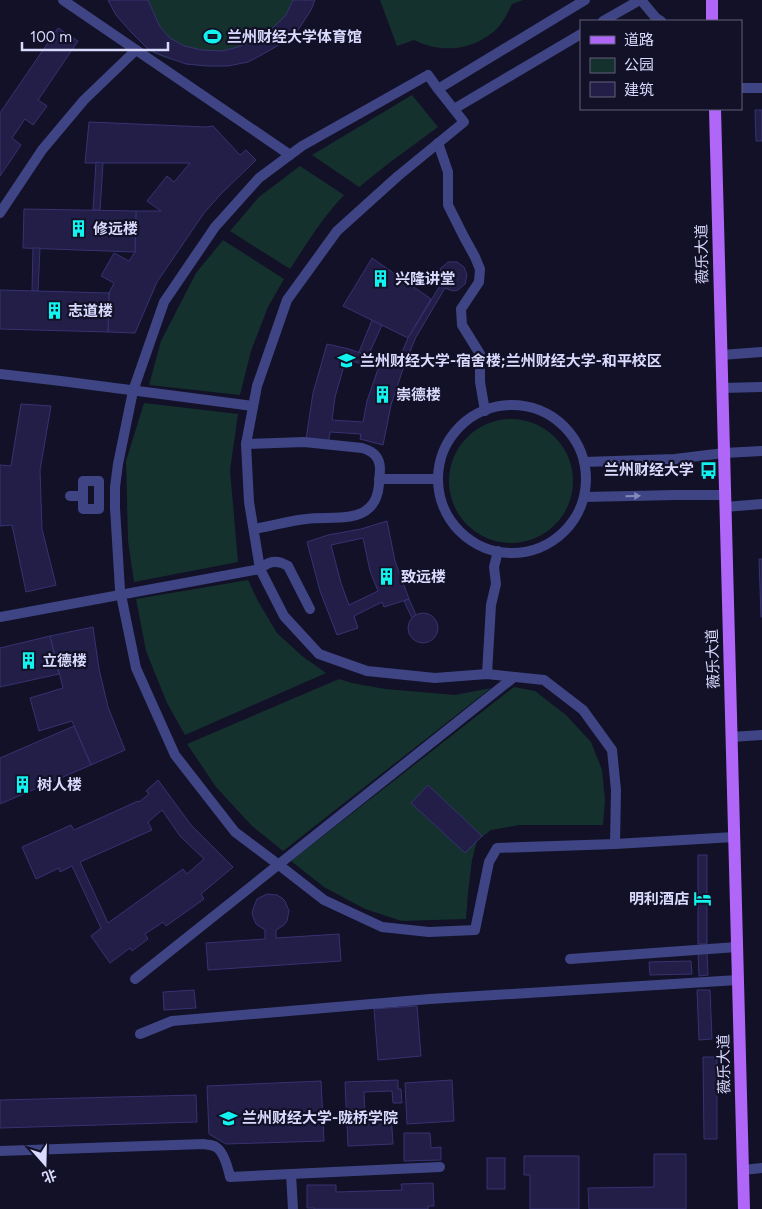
<svg xmlns="http://www.w3.org/2000/svg" width="762" height="1209" viewBox="0 0 762 1209" font-family="Figtree,'Noto Sans SC',sans-serif">
<style>
.green{fill:#15312d}
.building{fill:#221e47;stroke:#373272;fill-rule:evenodd}
.lines{fill:none;stroke-linecap:round;stroke-linejoin:round}
.minor{stroke:#3f4484;stroke-width:10}
.major{stroke:#b066f7;stroke-width:12}
.oneway{fill:#8488ba}
.labels{text-anchor:middle;dominant-baseline:central;stroke-width:4.5;stroke-linejoin:round;paint-order:stroke}
.poi-label{font-size:15px;font-weight:bold;fill:#d9dafd;stroke:#121127;text-anchor:start}
.street-label{font-size:15px;fill:#d9dafd;stroke:#121127}
</style>
<rect width="100%" height="100%" fill="#121127"/>
<g class="green">
<path d="M108 0H315C311 10 305 21 298 30 292 38 282 43 274 48 241 67 211 72 174 60 166 58 156 55 149 50 145 47 142 43 138 39 126 27 116 15 108 0Z"/>
<path d="M380 0H523L512 4C507 14 502 26 492 33 469 51 440 53 414 40L397 46Z"/>
<polygon points="412,95 438,127 389,163 359,187 312,155"/>
<path d="M300 166 344 195C323 217 307 243 290 269L230 231 259 197Z"/>
<polygon points="223,240 284,279 268,307 251,351 240,395 149,385 161,341 196,273"/>
<polygon points="144,403 238,414 230,470 238,562 134,582 128,541 126,461"/>
<circle cx="511" cy="481" r="62"/>
<polygon points="248,580 258,601 277,633 302,656 326,673 185,735 167,703 146,651 136,599"/>
<polygon points="339,679 352,683 385,689 455,695 491,688 283,851 252,826 216,787 187,744"/>
<polygon points="514,687 535,691 566,715 591,742 602,770 605,800 603,825 520,825 491,830 477,841 472,860 468,893 466,919 402,921 365,909 324,887 291,861"/>
</g>
<g class="building">
<polygon points="108,0 148,0 160,27 170,38 184,46 202,50 222,51 238,47 257,40 273,28 286,15 293,0 315,0 311,10 298,30 284,42 265,53 248,62 228,66 207,66 186,64 166,57 149,50 130,31 116,15"/>
<polygon points="58,28 78,41 38,100 47,106 33,125 25,119 12,138 21,145 0,176 0,113"/>
<polygon points="755,110 762,110 762,141 756,141"/>
<polygon points="89,122 206,127 213,126 240,155 246,150 256,160 220,195 204,213 157,282 135,333 108,332 109,293 114,283 101,276 114,253 129,261 135,252 136,211 161,211 147,201 167,176 174,182 190,163 85,163"/>
<polygon points="96,162 103,163 100,210 93,210"/>
<polygon points="24,209 136,211 135,252 23,248"/>
<polygon points="33,248 40,248 38,291 32,291"/>
<polygon points="372,258 431,299 408,338 343,306"/>
<polygon points="448,262 457,262 464,267 467,275 465,284 458,290 453,291 445,288 416,337 404,366 397,364 408,338 441,284 438,277 441,268"/>
<polygon points="0,290 109,293 108,332 0,329"/>
<polygon points="372,320 382,325 368,356 359,352"/>
<path d="M327 344 349 349 381 360 404 366 391 405 383 445 360 439 361 434 330 432 328 444 306 439 313 393ZM346 359 378 369 367 401 363 422 332 420 335 397Z"/>
<polygon points="21,404 51,406 40,470 42,529 56,585 26,592 12,525 0,526 0,465 11,466"/>
<path d="M387 521 395 561 409 599 384 607 382 602 354 616 358 628 337 635 320 591 307 542 328 535 361 529ZM363 538 370 571 378 591 349 605 341 583 331 545Z"/>
<polygon points="759,559 762,559 762,617 761,617"/>
<polygon points="409,599 416,615 412,618 404,601"/>
<circle cx="423" cy="628" r="15"/>
<polygon points="93,627 99,669 108,707 125,750 91,765 72,721 39,731 30,698 63,688 50,636"/>
<polygon points="50,636 59,674 0,687 0,648"/>
<polygon points="74,726 91,765 0,804 0,758"/>
<path d="M158 780 191 825 233 867 201 894 204 899 166 926 163 922 145 934 148 939 132 951 130 948 110 963 91 936 101 928 72 866 60 872 59 868 36 879 22 847 71 825 74 830 138 801 139 802 149 794 146 791ZM162 810 180 836 204 859 187 874 183 869 108 923 80 862 152 830 148 822Z"/>
<polygon points="428,785 482,836 465,853 411,803"/>
<rect x="698" y="855" width="9" height="89"/>
<polygon points="267,894 277,895 282,898 285,901 289,911 287,921 284,925 276,930 276,938 339,934 341,961 208,970 206,943 265,939 265,930 256,924 252,914 253,909 257,899"/>
<polygon points="698,952 707,952 708,975 699,976"/>
<polygon points="691,961 692,974 650,975 649,962"/>
<polygon points="194,990 196,1008 164,1010 163,992"/>
<polygon points="697,990 710,990 712,1039 699,1040"/>
<polygon points="417,1006 421,1056 378,1060 374,1009"/>
<polygon points="703,1057 717,1057 717,1139 704,1139"/>
<polygon points="398,1080 398,1089 401,1089 402,1103 393,1103 392,1091 364,1092 365,1115 391,1113 393,1144 348,1146 345,1082"/>
<polygon points="452,1080 454,1121 407,1124 405,1083"/>
<polygon points="321,1081 324,1141 226,1144 209,1134 207,1086"/>
<polygon points="196,1095 197,1122 0,1128 0,1100"/>
<polygon points="404,1133 430,1133 431,1148 441,1147 441,1160 404,1161"/>
<polygon points="654,1154 686,1154 686,1209 589,1209 588,1188 654,1187"/>
<polygon points="524,1156 579,1156 579,1209 530,1209 530,1175 524,1175"/>
<rect x="487" y="1158" width="18" height="31"/>
<polygon points="433,1183 434,1206 428,1206 428,1209 314,1209 314,1208 307,1208 307,1185 336,1185 336,1192 402,1190 401,1184"/>
</g>
<g class="lines">
<g class="minor">
<polyline points="63,0 290,155"/>
<polyline points="641,0 656,18 661,21"/>
<polyline points="603,21 640,0"/>
<polyline points="741,88 762,88"/>
<polyline points="438,89 464,122 398,176 337,231 287,300 257,386 246,444 249,502 260,569 284,616 319,654 367,671 435,678 487,674 544,680 583,710 612,750 616,790 615,844 497,848 489,862 475,930 429,932 382,927 324,900 279,865 235,832 175,755 136,668 120,590 115,508 115,487 118,464 133,391 164,302 215,227 259,178 302,146 428,75 438,89 585,0"/>
<polyline points="454,109 581,34"/>
<polyline points="438,143 448,172 448,205 464,237 475,257 480,269 479,282 461,309 462,325 480,354 480,382 485,411"/>
<polyline points="0,213 42,150 84,100 136,50"/>
<polyline points="721,355 762,352"/>
<polyline points="0,374 61,381 253,406"/>
<polyline points="722,388 762,387"/>
<circle cx="512" cy="479" r="74"/>
<path d="M246 444 304 442 362 448C373 451 380 457 380 469 379 483 380 498 369 508 355 522 325 516 306 519 289 521 271 526 254 529"/>
<polyline points="584,462 675,459 724,453 762,451"/>
<polyline points="379,479 438,479"/>
<rect x="83" y="481" width="16" height="28"/>
<polyline points="70,496 83,496"/>
<polyline points="584,497 675,495 725,495"/>
<polyline points="725,507 762,504"/>
<path d="M0 617 260 569C268 561 277 559 288 566L310 609"/>
<polyline points="487,674 491,605 496,584 494,567 498,551"/>
<polyline points="731,737 762,735"/>
<polyline points="615,844 734,837"/>
<polyline points="570,959 737,947"/>
<polyline points="135,979 514,677"/>
<polyline points="140,1034 172,1021 430,999 738,980"/>
<path d="M0 1151 204 1144C208 1145 213 1145 216 1147 224 1152 228 1168 230 1177L440 1167"/>
<polyline points="743,1170 762,1168"/>
<polyline points="291,1174 293,1209"/>
</g>
<g class="major">
<polyline points="712,0 712,21"/>
<polyline points="715,109 744,1209"/>
</g>
</g>
<defs><path id="oneway-solid" d="M-6-.8H1V-3.2L6.5 0L1 3.2V.8H-6Z" transform="scale(1.25)"/></defs>
<use class="oneway" href="#oneway-solid" transform="translate(633 496) rotate(-1)"/>
<defs>
<symbol id="stadium-bare" viewBox="-9 -9 18 18"><path d="M0-5a6.5 5 0 1 0 0 10a6.5 5 0 1 0 0-10ZM-3.5-1.8h7v3.6h-7Z" fill="#10f3ee" stroke="#121127" stroke-width="2.5" paint-order="stroke"/></symbol>
<symbol id="building-bare" viewBox="-9 -9 18 18"><path d="M-4-6H4V6H1V3H-1V6H-4ZM-2.5-4.3h1.7v1.8h-1.7ZM.8-4.3h1.7v1.8H.8ZM-2.5-1h1.7V.8h-1.7ZM.8-1h1.7V.8H.8Z" fill="#10f3ee" stroke="#121127" stroke-width="2.5" paint-order="stroke"/></symbol>
<symbol id="university-bare" viewBox="-9 -9 18 18"><path d="M0-5L7-2L0 1L-7-2ZM-4 1L0 2.5L4 1V4Q0 6-4 4Z" fill="#10f3ee" stroke="#121127" stroke-width="2.5" paint-order="stroke"/></symbol>
<symbol id="bus-bare" viewBox="-9 -9 18 18"><path d="M-5-6H5V4H4V6H2V4H-2V6H-4V4H-5ZM-3.5-4V0h7V-4ZM-3.5 1.2v1.5H-2V1.2ZM2 1.2v1.5H3.5V1.2Z" fill="#10f3ee" stroke="#121127" stroke-width="2.5" paint-order="stroke"/></symbol>
<symbol id="hotel-bare" viewBox="-9 -9 18 18"><path d="M-6-4.5h1.5V1H6V5H4.5V3h-9V5H-6ZM-4 0a1.8 1.8 0 1 1 3.6 0ZM.5 0V-2.5h3Q6-2.5 6 0Z" fill="#10f3ee" stroke="#121127" stroke-width="2.5" paint-order="stroke"/></symbol>
</defs>
<g fill-rule="evenodd">
<use href="#stadium-bare" x="200" y="24" width="25" height="25"/>
<use href="#building-bare" x="66" y="216" width="25" height="25"/>
<use href="#building-bare" x="368" y="266" width="25" height="25"/>
<use href="#building-bare" x="42" y="298" width="25" height="25"/>
<use href="#university-bare" x="334" y="348" width="25" height="25"/>
<use href="#building-bare" x="370" y="382" width="25" height="25"/>
<use href="#bus-bare" x="696" y="458" width="25" height="25"/>
<use href="#building-bare" x="374" y="564" width="25" height="25"/>
<use href="#building-bare" x="16" y="648" width="25" height="25"/>
<use href="#building-bare" x="10" y="772" width="25" height="25"/>
<use href="#hotel-bare" x="690" y="886" width="25" height="25"/>
<use href="#university-bare" x="216" y="1106" width="25" height="25"/>
</g>
<g class="labels">
<g class="poi-label">
<text x="227" y="37">兰州财经大学体育馆</text>
<text x="93" y="229">修远楼</text>
<text x="395" y="279">兴隆讲堂</text>
<text x="68" y="311">志道楼</text>
<text x="360" y="361">兰州财经大学-宿舍楼;兰州财经大学-和平校区</text>
<text x="396" y="395">崇德楼</text>
<text x="694" y="470" text-anchor="end">兰州财经大学</text>
<text x="401" y="577">致远楼</text>
<text x="42" y="661">立德楼</text>
<text x="37" y="785">树人楼</text>
<text x="689" y="899" text-anchor="end">明利酒店</text>
<text x="242" y="1118">兰州财经大学-陇桥学院</text>
</g>
<g class="street-label">
<text transform="translate(702 254) rotate(-91)">薇乐大道</text>
<text transform="translate(713 659) rotate(-92)">薇乐大道</text>
<text transform="translate(724 1064) rotate(-91)">薇乐大道</text>
</g>
</g>
<rect x="580" y="20" width="162" height="90" fill="#121127" stroke="#62617d"/>
<rect x="590" y="36" width="25" height="8" fill="#b066f7" stroke="#62617d"/>
<text x="624" y="45" font-size="15" fill="#d9dafd">道路</text>
<rect x="590" y="58" width="25" height="15" fill="#15312d" stroke="#62617d"/>
<text x="624" y="70" font-size="15" fill="#d9dafd">公园</text>
<rect x="590" y="82" width="25" height="15" fill="#221e47" stroke="#62617d"/>
<text x="624" y="95" font-size="15" fill="#d9dafd">建筑</text>
<g transform="translate(45 1164) rotate(160)" stroke="#121127" stroke-width="4" paint-order="stroke">
<path d="M0-4L9 19L0 12L-9 19Z" fill="#d9dafd"/>
<text y="-8" font-size="14" font-weight="bold" text-anchor="middle" fill="#d9dafd">北</text>
</g>
<path d="M22 42v8h146v-8" fill="none" stroke="#d9dafd" stroke-width="2.5"/>
<text x="30" y="42" font-size="15" fill="#d9dafd" stroke="#121127" stroke-width="4" paint-order="stroke">100 m</text>
</svg>
